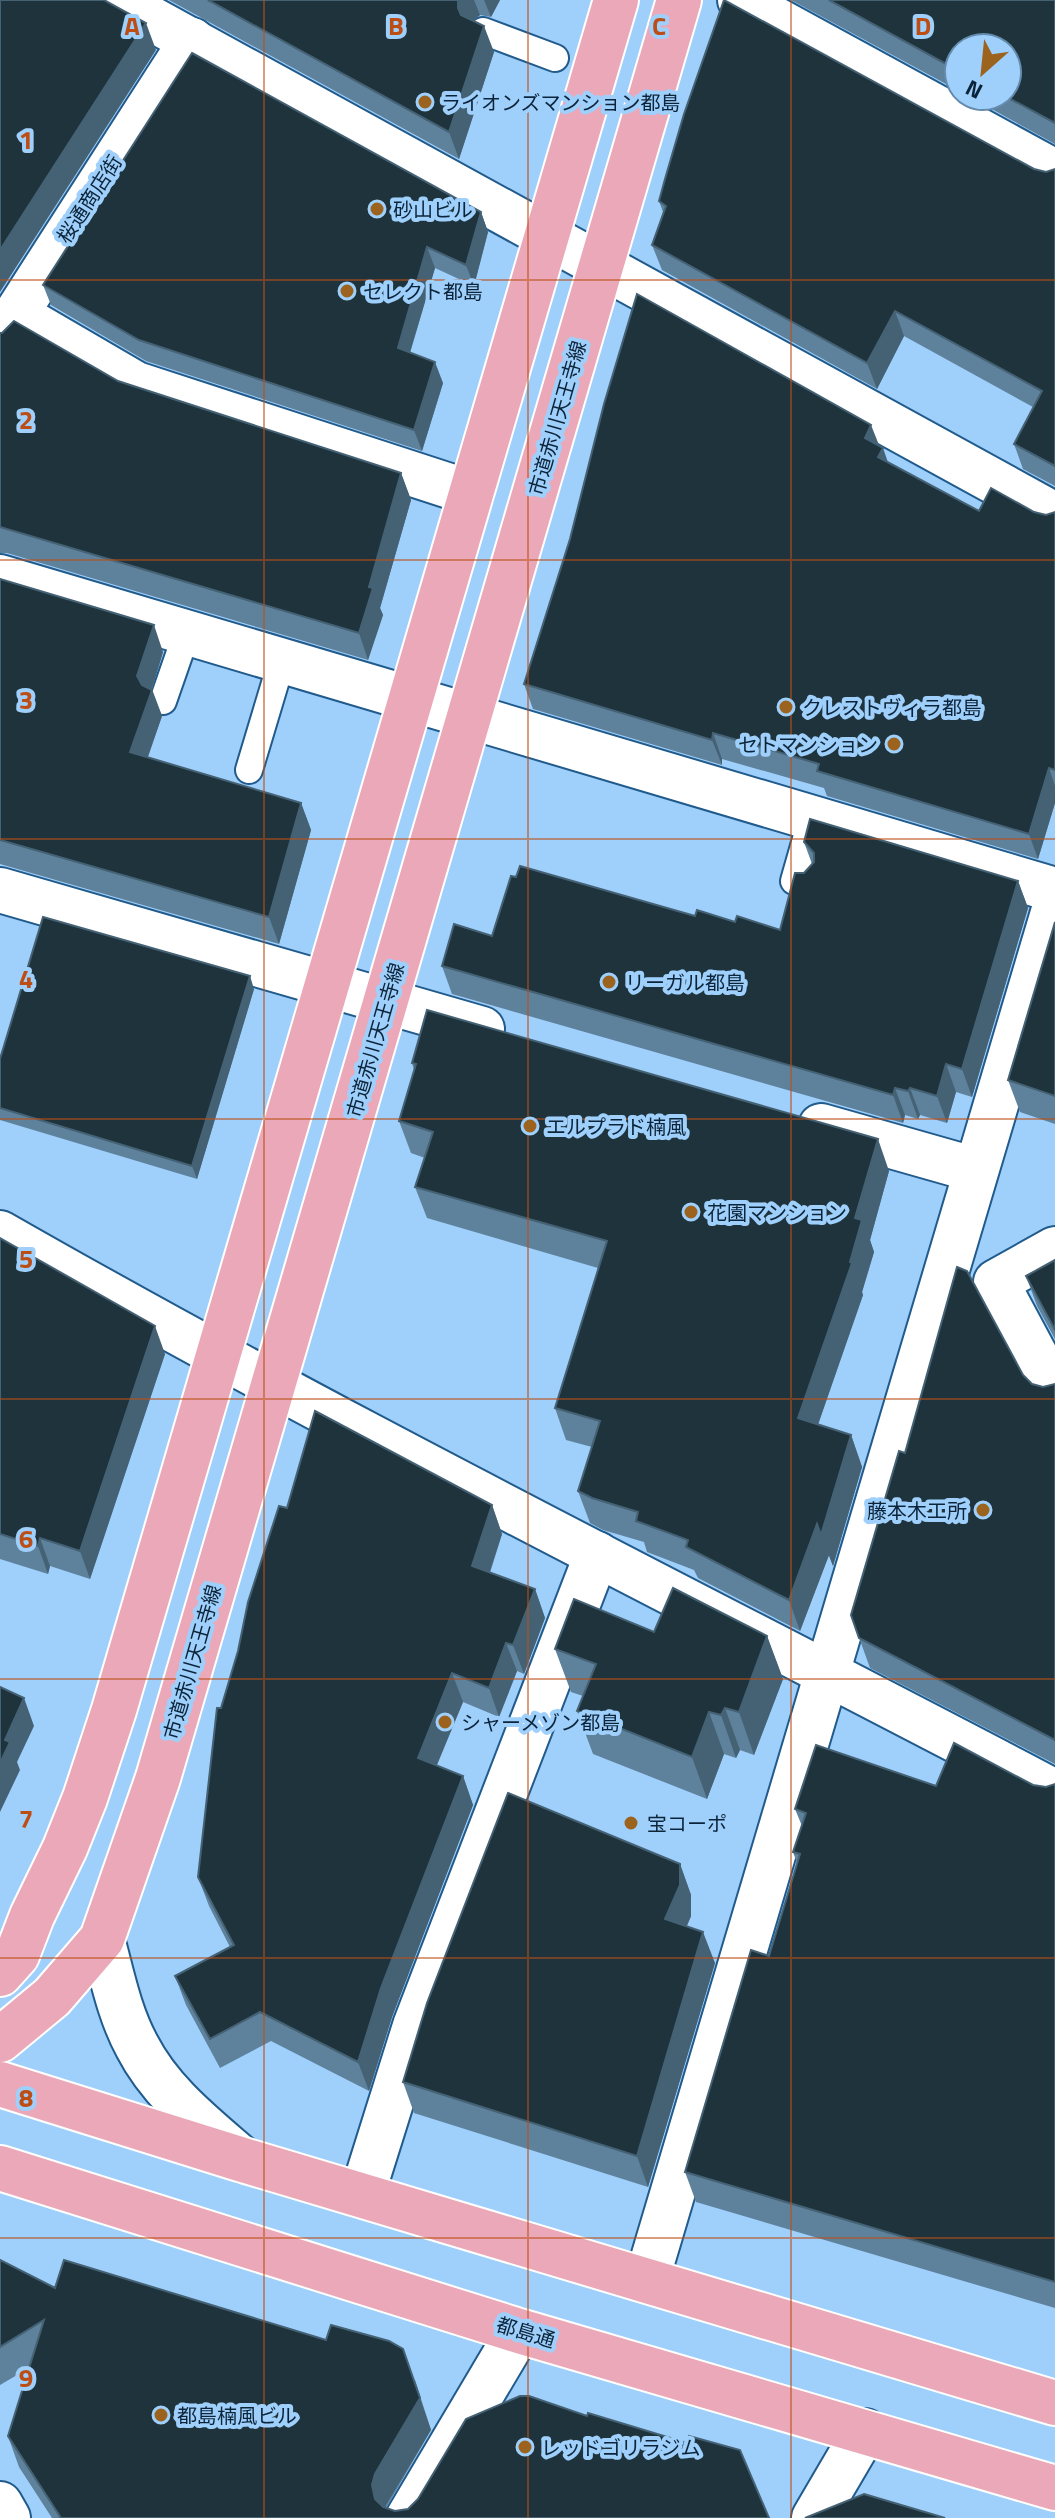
<svg xmlns="http://www.w3.org/2000/svg" width="1055" height="2518" viewBox="0 0 1055 2518" font-family="'Titillium Web','Noto Sans JP',sans-serif">
<style>
.lines{fill:none;stroke-linecap:round;stroke-linejoin:round}
.lane-casing{stroke:#205b8c;stroke-width:30}
.street-casing{stroke:#205b8c;stroke-width:48}
.secondary-casing{stroke:#205b8c;stroke-width:48}
.primary-casing{stroke:#fff;stroke-width:48}
.lane{stroke:#fff;stroke-width:26}
.street{stroke:#fff;stroke-width:44}
.secondary{stroke:#fff;stroke-width:44}
.primary{stroke:#eba8b8;stroke-width:44}
.wall{fill:#5e819c}
.shaded-wall{fill:#456275}
.building{fill:#1e333c;stroke:#456275;stroke-width:2}
.grid{fill:none;stroke:#bc4e15;stroke-width:2;stroke-opacity:0.55}
.poi-dot{fill:#9b631e;stroke:#9fcffb;stroke-width:3}
.labels{text-anchor:middle;dominant-baseline:central;stroke-width:8;stroke-linejoin:round;paint-order:stroke}
.poi-label{font-size:20px;fill:#0c2439;stroke:#9fcffb;text-anchor:start}
.street-label{font-size:20px;fill:#0c2439;stroke:#9fcffb}
.grid-label{font-size:26px;text-anchor:middle;font-weight:bold;fill:#bc4e15;stroke:#9fcffb;stroke-width:8;stroke-linejoin:round;paint-order:stroke}
</style>
<rect width="100%" height="100%" fill="#9fcffb"/>
<g class="lines">
<defs>
<g id="lane">
<polyline points="483,31 555,58"/>
<polyline points="163,701 187,632"/>
<polyline points="249,770 282,660"/>
<polyline points="809,885 794,881 812,818"/>
</g>
<g id="street">
<polyline points="117,0 1055,515"/>
<polyline points="740,0 1055,172"/>
<polyline points="16,314 136,384 471,493"/>
<polyline points="1,337 192,40"/>
<polyline points="0,577 1055,890"/>
<polyline points="0,890 482,1029"/>
<polyline points="821,1126 976,1170"/>
<path d="M0 1233C346 1431 703 1607 1055 1792"/>
<polyline points="1055,1249 996,1282 1055,1392"/>
<polyline points="362,2195 415,2026 597,1554"/>
<polyline points="647,2279 1055,906"/>
<polyline points="0,2504 8,2518"/>
<polyline points="814,2518 865,2431"/>
</g>
<g id="secondary">
<path d="M102 1939C112 1975 119 2013 137 2046 161 2093 204 2126 243 2160"/>
<polyline points="408,2518 519,2331"/>
</g>
<g id="primary">
<polyline points="0,1974 17,1955 32,1916 65,1848 85,1798 114,1710 616,0"/>
<polyline points="0,2040 52,1997 102,1939 158,1778 679,0"/>
<polyline points="0,2084 243,2160 1055,2403"/>
<polyline points="0,2168 519,2331 1055,2488"/>
</g>
</defs>
<use href="#lane" class="lane-casing"/>
<use href="#street" class="street-casing"/>
<use href="#secondary" class="secondary-casing"/>
<use href="#primary" class="primary-casing"/>
<use href="#lane" class="lane"/>
<use href="#street" class="street"/>
<use href="#secondary" class="secondary"/>
<use href="#primary" class="primary"/>
</g>
<g class="wall">
<polygon points="169,0 500,0 491,17 480,15 473,21 494,52 459,159"/>
<polygon points="791,0 1055,0 1055,144 968,96 1007,96 959,48 959,91"/>
<polygon points="1034,169 1046,172 1055,169 1055,486 1023,469 1014,444 1033,407 904,336 877,389 662,270 652,245 663,212 659,201"/>
<polygon points="481,212 488,232 474,286 435,268 410,353 443,383 422,451 146,361 51,305 43,285"/>
<polygon points="0,333 118,381 401,473 411,500 380,608 383,615 368,660 7,553 0,553"/>
<polygon points="879,446 888,463 979,511 1034,512 1046,515 1055,512 1055,803 1038,859 827,796 824,788 722,759 722,765 533,709 524,684"/>
<polygon points="0,579 163,652 152,689 162,716 148,757 301,803 311,830 279,944 0,864"/>
<polygon points="804,842 1018,881 1028,908 972,1097 956,1092 947,1123 920,1115 918,1119 905,1115 903,1123 452,994 442,966 492,936 695,916 780,930 804,873 812,864"/>
<polygon points="1055,922 1055,1124 1020,1112 1008,1080"/>
<polygon points="254,989 197,1179 0,1120 0,1059"/>
<polygon points="412,1063 889,1171 870,1240 874,1252 862,1292 863,1295 818,1425 851,1435 862,1467 833,1566 829,1555 800,1631 698,1578 694,1570 647,1552 644,1542 603,1530 590,1523 578,1491 592,1447 566,1440 555,1408 598,1268 427,1218 415,1187 425,1158 411,1153 399,1121 414,1070"/>
<polygon points="0,1238 165,1354 90,1579 50,1566 48,1574 0,1559"/>
<polygon points="1055,1260 1055,1339 1037,1306 1026,1276"/>
<polygon points="1023,1375 1032,1384 1043,1387 1055,1384 1055,1764 870,1668 851,1615 905,1453"/>
<polygon points="492,1505 502,1534 490,1573 535,1589 545,1618 524,1674 517,1671 499,1717 463,1702 437,1765 463,1776 473,1805 392,2017 369,2091 271,2041 220,2068 186,2005 175,1976 230,1947 209,1906 198,1877 221,1708 287,1508"/>
<polygon points="654,1632 767,1636 783,1679 754,1755 740,1750 736,1758 724,1754 707,1799 593,1754 577,1711 583,1696 571,1692 555,1649"/>
<polygon points="1055,1784 1055,2308 696,2202 685,2172 769,1956 797,1863 793,1852 802,1826 795,1809 936,1786 1033,1785 1046,1787"/>
<polygon points="680,1864 691,1895 691,1916 687,1926 715,1963 648,2187 414,2113 403,2082"/>
<polygon points="0,2260 55,2288 415,2380 431,2430 386,2508 395,2511 769,2518 52,2518 19,2467 8,2436 29,2368 0,2385"/>
</g>
<g class="shaded-wall">
<polygon points="458,0 474,0 480,15 468,25 467,34 458,8"/>
<polygon points="484,0 500,0 491,17"/>
<polygon points="146,23 156,50 0,292 0,250"/>
<polygon points="484,26 494,52 459,159 449,132"/>
<polygon points="481,212 488,232 474,286 466,265"/>
<polygon points="427,247 435,268 405,369 398,348"/>
<polygon points="895,311 904,336 877,389 867,363"/>
<polygon points="435,362 443,383 422,451 414,430"/>
<polygon points="871,425 881,450 865,438"/>
<polygon points="883,448 892,474 878,457"/>
<polygon points="401,473 411,500 380,608 383,615 368,660 359,633 369,587"/>
<polygon points="154,625 163,652 148,702 152,690 162,716 140,779 130,752 137,676"/>
<polygon points="713,733 722,759 722,765 712,740"/>
<polygon points="1049,768 1055,786 1055,803 1038,859 1029,834"/>
<polygon points="301,803 311,830 279,944 269,917"/>
<polygon points="1018,881 1028,908 972,1097 962,1069"/>
<polygon points="250,976 254,989 197,1179 192,1166"/>
<polygon points="946,1064 956,1092 947,1123 937,1096"/>
<polygon points="895,1088 905,1115 903,1123 893,1095"/>
<polygon points="910,1088 920,1115 918,1119 908,1091"/>
<polygon points="878,1139 889,1171 870,1240 874,1252 862,1292 863,1295 809,1450 798,1418"/>
<polygon points="155,1326 165,1354 90,1579 80,1551"/>
<polygon points="851,1435 862,1467 833,1566 821,1535"/>
<polygon points="492,1505 502,1534 482,1595 472,1566"/>
<polygon points="817,1524 829,1555 800,1631 789,1600"/>
<polygon points="40,1538 50,1566 48,1574 38,1546"/>
<polygon points="535,1589 545,1618 524,1674 513,1645"/>
<polygon points="767,1636 783,1679 754,1755 739,1712"/>
<polygon points="506,1643 517,1671 499,1717 489,1688"/>
<polygon points="452,1673 463,1702 428,1786 418,1758"/>
<polygon points="24,1698 34,1726 17,1762 20,1770 0,1812 0,1763 5,1740"/>
<polygon points="725,1708 740,1750 736,1758 721,1715"/>
<polygon points="709,1712 724,1754 707,1799 692,1757"/>
<polygon points="463,1776 473,1805 392,2017 369,2091 358,2062 381,1988"/>
<polygon points="680,1864 691,1895 691,1916 676,1950 665,1919"/>
<polygon points="703,1932 715,1963 648,2187 637,2156"/>
<polygon points="403,2349 431,2430 386,2505 383,2517 375,2499 372,2485"/>
</g>
<g class="building">
<polygon points="0,0 104,0 146,23 0,250"/>
<polygon points="208,0 458,0 458,8 461,15 484,26 449,132"/>
<polygon points="724,0 1034,169 1046,172 1055,169 1055,466 1014,444 1042,391 895,311 867,363 652,245 666,206 659,201 665,179 684,114"/>
<polygon points="829,0 1055,0 1055,123 1005,96 1007,96 1007,48 959,48 959,71"/>
<polygon points="192,53 481,212 466,265 427,247 398,348 435,362 414,430 139,340 43,285"/>
<polygon points="637,294 871,425 865,438 883,448 878,457 979,511 991,488 1034,512 1046,515 1055,512 1055,770 1049,768 1029,834 817,771 819,764 713,733 712,740 524,684 570,539 604,404"/>
<polygon points="14,321 118,381 401,473 369,587 373,588 359,633 0,527 0,333 2,333"/>
<polygon points="0,579 154,625 137,676 142,685 152,690 130,752 301,803 269,917 0,840"/>
<polygon points="810,819 1018,881 962,1069 946,1064 937,1096 910,1088 908,1091 895,1088 893,1095 442,966 454,924 492,936 511,876 516,877 520,866 695,916 697,910 735,922 737,916 780,930 795,873 804,873 814,862 814,853 804,842"/>
<polygon points="43,917 250,976 192,1166 0,1108 0,1059"/>
<polygon points="1055,922 1055,1096 1008,1080"/>
<polygon points="427,1010 878,1139 855,1218 862,1220 850,1262 852,1263 798,1418 851,1435 821,1535 817,1524 789,1600 686,1547 688,1540 636,1521 638,1512 592,1498 578,1491 600,1421 555,1408 607,1241 415,1187 433,1132 399,1121 416,1064 412,1063"/>
<polygon points="0,1238 155,1326 80,1551 40,1538 38,1546 0,1534"/>
<polygon points="1055,1260 1055,1330 1026,1276"/>
<polygon points="957,1267 967,1271 1023,1375 1032,1384 1043,1387 1055,1384 1055,1740 859,1638 851,1615 899,1451 905,1453"/>
<polygon points="315,1411 492,1505 472,1566 535,1589 513,1645 506,1643 489,1688 452,1673 418,1758 463,1776 381,1988 358,2062 260,2012 210,2039 175,1976 234,1945 198,1877 217,1708 221,1708 238,1651 248,1602 279,1506 287,1508"/>
<polygon points="673,1588 767,1636 739,1712 725,1708 721,1715 709,1712 692,1757 577,1711 596,1664 555,1649 574,1599 654,1632"/>
<polygon points="0,1687 24,1698 5,1740 10,1742 0,1763"/>
<polygon points="954,1743 1033,1785 1046,1787 1055,1784 1055,2282 685,2172 751,1950 769,1956 800,1854 793,1852 806,1813 795,1809 816,1745 936,1786"/>
<polygon points="508,1793 680,1864 680,1885 665,1919 703,1932 637,2156 403,2082 427,2003"/>
<polygon points="0,2260 55,2288 64,2260 326,2340 331,2325 389,2341 403,2349 420,2398 375,2474 372,2485 375,2499 383,2507 395,2511 408,2509 418,2499 466,2419 520,2396 529,2396 587,2416 588,2413 687,2443 689,2436 740,2450 769,2518 61,2518 8,2436 44,2320 0,2347"/>
<polygon points="864,2494 945,2518 805,2518"/>
</g>
<path class="grid" d="M264 0V2518M528 0V2518M791 0V2518M0 280H1055M0 560H1055M0 839H1055M0 1119H1055M0 1399H1055M0 1679H1055M0 1958H1055M0 2238H1055"/>
<g class="poi-dot">
<circle cx="425" cy="102" r="8"/>
<circle cx="377" cy="209" r="8"/>
<circle cx="347" cy="291" r="8"/>
<circle cx="786" cy="707" r="8"/>
<circle cx="894" cy="744" r="8"/>
<circle cx="609" cy="982" r="8"/>
<circle cx="530" cy="1126" r="8"/>
<circle cx="691" cy="1212" r="8"/>
<circle cx="983" cy="1510" r="8"/>
<circle cx="445" cy="1722" r="8"/>
<circle cx="631" cy="1823" r="8"/>
<circle cx="161" cy="2415" r="8"/>
<circle cx="525" cy="2447" r="8"/>
</g>
<g class="labels">
<g class="poi-label">
<text x="441" y="102">ライオンズマンション都島</text>
<text x="393" y="209">砂山ビル</text>
<text x="363" y="291">セレクト都島</text>
<text x="802" y="707">クレストヴィラ都島</text>
<text x="878" y="744" text-anchor="end">セトマンション</text>
<text x="625" y="982">リーガル都島</text>
<text x="546" y="1126">エルプラド楠風</text>
<text x="707" y="1212">花園マンション</text>
<text x="967" y="1510" text-anchor="end">藤本木工所</text>
<text x="461" y="1722">シャーメゾン都島</text>
<text x="647" y="1823">宝コーポ</text>
<text x="177" y="2415">都島楠風ビル</text>
<text x="541" y="2447">レッドゴリラジム</text>
</g>
<g class="street-label">
<text transform="translate(89 199) rotate(-57)">桜通商店街</text>
<text transform="translate(557 418) rotate(-74)">市道赤川天王寺線</text>
<text transform="translate(375 1040) rotate(-74)">市道赤川天王寺線</text>
<text transform="translate(192 1662) rotate(-74)">市道赤川天王寺線</text>
<text transform="translate(526 2332) rotate(17)">都島通</text>
</g>
</g>
<g class="grid-label">
<text x="132" y="35">A</text>
<text x="396" y="35">B</text>
<text x="659" y="35">C</text>
<text x="923" y="35">D</text>
<text x="26" y="149">1</text>
<text x="26" y="429">2</text>
<text x="26" y="709">3</text>
<text x="26" y="988">4</text>
<text x="26" y="1268">5</text>
<text x="26" y="1548">6</text>
<text x="26" y="1828">7</text>
<text x="26" y="2107">8</text>
<text x="26" y="2387">9</text>
</g>
<g transform="translate(983 72) rotate(207)"><circle r="38" fill="#9fcffb" stroke="#648bad" stroke-width="2"/>
<path d="M0-6L14 30L0 20L-14 30Z" fill="#9b631e"/>
<text y="-12" font-size="22" font-weight="bold" text-anchor="middle" fill="#0c2439">N</text>
</g>
</svg>
